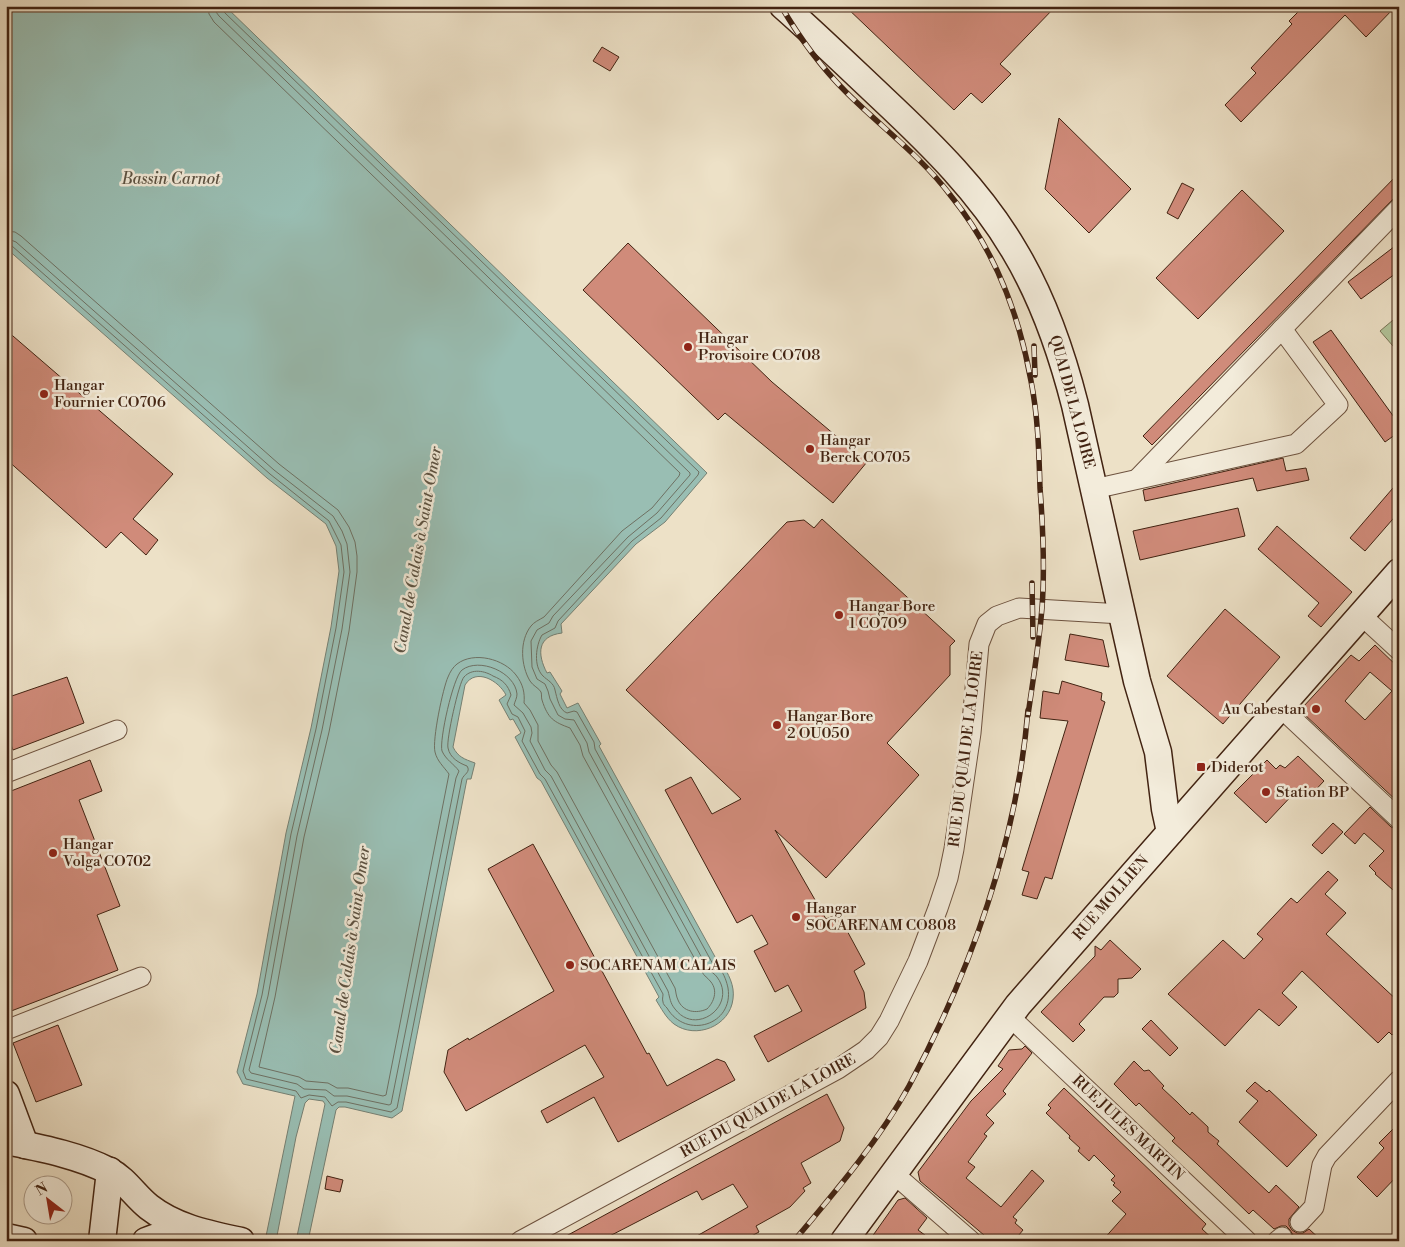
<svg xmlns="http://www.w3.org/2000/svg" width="1405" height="1247" viewBox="0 0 1405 1247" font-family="'Libre Bodoni',serif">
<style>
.green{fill:#b2c49a;stroke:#7a7456}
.water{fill:#99beb3;stroke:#768073}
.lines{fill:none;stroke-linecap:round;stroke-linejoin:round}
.shore{stroke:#6e7062;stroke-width:1}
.building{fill:#d08b7a;stroke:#422312;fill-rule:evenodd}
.street-casing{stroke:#6d523f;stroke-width:21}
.secondary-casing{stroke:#422312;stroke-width:29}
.street{stroke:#f3ecdb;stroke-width:19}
.secondary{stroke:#f3ecdb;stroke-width:26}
.rail-casing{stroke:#422312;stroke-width:5.5}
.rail{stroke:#f3ecdb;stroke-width:4;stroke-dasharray:11;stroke-linecap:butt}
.poi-dot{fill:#8f2418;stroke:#f3ecdb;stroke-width:2}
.labels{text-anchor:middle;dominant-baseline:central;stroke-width:5;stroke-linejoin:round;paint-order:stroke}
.poi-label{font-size:15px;fill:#422312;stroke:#f3ecdb;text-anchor:start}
.street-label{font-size:15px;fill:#422312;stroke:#f3ecdb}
.water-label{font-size:16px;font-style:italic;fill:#5c5242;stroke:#f3ecdb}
</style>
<rect width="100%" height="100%" fill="#ede1c7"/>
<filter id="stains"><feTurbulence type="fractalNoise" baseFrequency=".004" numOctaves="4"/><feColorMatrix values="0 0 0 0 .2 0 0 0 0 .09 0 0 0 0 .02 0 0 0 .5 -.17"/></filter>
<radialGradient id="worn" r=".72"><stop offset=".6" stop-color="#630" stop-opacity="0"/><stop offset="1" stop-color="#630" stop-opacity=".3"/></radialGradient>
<polygon class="green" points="1399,315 1399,353 1380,331"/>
<path class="water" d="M6 6H225L707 473 665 522 636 544 561 624 562 633C537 636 537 654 547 673L550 672 562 691 560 694 567 708 578 703 601 744 599 746 719 964 722 963C728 974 735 985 733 999 730 1026 696 1040 674 1024 666 1018 661 1008 656 1000L659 997 541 781 537 778 515 737 521 733 513 719 510 720 499 700 506 695C499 681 476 667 465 685L453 747C458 757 464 759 475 763L471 779H467L402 1111 392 1118 345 1107H339L336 1110 308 1241H296L325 1104 323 1101 309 1099 305 1103 296 1137 276 1241H265L295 1096 243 1084 237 1072 257 994 286 833 311 728 331 627 339 571 336 546 326 524 267 478 6 248Z"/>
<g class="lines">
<g class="shore">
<path d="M6 231 15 232 21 236 279 464 338 510 349 527 355 542 357 556V572L349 631 329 732 304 837 275 997 259 1067 299 1077 306 1081 328 1083 337 1088H348L383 1096 386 1095 449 774C444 767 437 761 435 752 432 740 443 688 448 677 450 672 453 667 457 664 474 651 504 659 516 675 523 684 525 693 524 703L530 710 538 725V741L551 765 557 772 675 988C676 992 676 996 678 1000 683 1012 696 1014 707 1009 714 1002 718 991 711 982 708 978 704 976 702 972L583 756 580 745 570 728C554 722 548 719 542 700 541 697 542 695 541 692 539 688 533 686 530 681 521 666 519 641 531 626 534 622 539 620 544 617L622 531 652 508 679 476 680 473 214 22 209 14 208 6"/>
<path d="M6 238 16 242 274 470 333 516 342 531 347 544 350 572 342 629 322 730 297 836 268 996 249 1070 251 1073 297 1084 304 1089 326 1090 334 1096H347L389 1105 391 1104 456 778 459 771C454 764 446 760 442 751 439 741 453 677 462 670 479 657 515 672 517 694 517 698 515 701 514 705L523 713 531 727 532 733 530 741 545 770 551 776 668 991C670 998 670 1003 675 1009 696 1037 738 1005 717 977 715 974 711 972 708 969L589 752 587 743 574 720 565 719 558 715 550 699 548 691 545 684 537 679 532 667 531 641 537 630 549 623 553 616 628 537 657 513 690 475V473L219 16 216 12V6"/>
<path d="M6 245 12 246 270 474 329 521 341 545 344 572 336 628 316 729 291 834 262 995 243 1071 246 1079 296 1091 301 1098 309 1095 325 1097 332 1106 338 1102H346L391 1112 397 1108 462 779C464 774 471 772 467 766 459 763 450 758 448 748 446 740 459 682 464 677 472 668 485 671 493 676 503 680 508 685 511 695L507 704 512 714 518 717 525 731 522 741 540 774 545 779 663 994C663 997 662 999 663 1002 663 1004 665 1006 667 1008 686 1040 734 1025 728 988 727 983 724 973 720 970 718 968 716 967 714 966L595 749 594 742 577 712 574 711 567 713C559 710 557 698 555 690 554 683 547 680 543 676 533 666 536 645 542 635L555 628 558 621 632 541 661 518 698 475 699 472 224 12 222 6"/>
</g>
</g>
<g class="building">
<polygon points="845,6 1056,6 1000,64 1011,74 982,103 971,93 954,110"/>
<polygon points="1304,6 1396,6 1366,37 1345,15 1241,122 1225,105 1256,73 1251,68 1292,24 1289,21"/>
<polygon points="602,47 619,57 610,71 593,61"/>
<polygon points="1059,118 1131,189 1089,233 1045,189"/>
<polygon points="1399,173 1399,193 1152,445 1143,436"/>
<polygon points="1182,183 1194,189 1178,219 1167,213"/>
<polygon points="1242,190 1284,231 1198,319 1156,278"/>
<polygon points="628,243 772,382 867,462 833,503 725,413 718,420 583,290"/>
<polygon points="1399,243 1399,271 1361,299 1348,282"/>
<polygon points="6,330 173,474 133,519 158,540 146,555 121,532 106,548 6,459"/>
<polygon points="1331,330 1399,424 1399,432 1385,442 1313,342"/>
<polygon points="1283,458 1286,471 1306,468 1309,480 1257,491 1253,478 1145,501 1143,490"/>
<polygon points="1399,481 1399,512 1365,551 1350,538"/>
<polygon points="1238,508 1245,536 1140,560 1133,531"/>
<polygon points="822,519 955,641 950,646 950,675 887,743 919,775 826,878 775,830 826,919 838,914 865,964 854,971 864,992 866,1008 768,1062 754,1036 802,1011 788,985 775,992 754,951 768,944 752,915 737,923 665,790 691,777 712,814 741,799 626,690 787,522 804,520 814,528"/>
<polygon points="1277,526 1352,592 1321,627 1308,616 1319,603 1258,549"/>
<polygon points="1225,609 1280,657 1223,724 1167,676"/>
<polygon points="1070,634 1103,640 1109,667 1065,660"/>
<path d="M1375 645 1399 668V803L1304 714 1303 707 1351 655 1359 661ZM1370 672 1392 691 1365 720 1345 701Z"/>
<polygon points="67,677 84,723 13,750 6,732 6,698"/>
<polygon points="1062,681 1102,693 1101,700 1105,702 1052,879 1045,877 1037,899 1022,895 1029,872 1022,870 1068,721 1040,718 1043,691 1059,694"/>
<polygon points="1298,756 1324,781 1307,799 1297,790 1266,823 1234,793 1267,760 1276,769 1280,765 1285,768"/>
<polygon points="90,760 102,791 79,800 120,906 97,915 118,970 6,1013 6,793"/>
<polygon points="1370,807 1391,827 1399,830 1399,884 1393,890 1375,874 1376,873 1369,866 1384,851 1364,833 1355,844 1344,834"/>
<polygon points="1333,823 1343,832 1322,854 1312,845"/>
<polygon points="533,844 647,1054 649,1053 667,1086 717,1059 725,1062 735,1080 618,1142 594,1097 547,1123 541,1111 604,1077 585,1045 466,1111 444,1072 448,1050 468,1038 469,1040 554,991 488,869"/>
<polygon points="1328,871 1338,880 1325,894 1346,913 1326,934 1399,1002 1399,1028 1392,1035 1389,1032 1378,1043 1302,971 1282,993 1297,1007 1279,1026 1259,1009 1225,1046 1168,994 1223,940 1244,959 1263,939 1257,934 1291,898 1297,903"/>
<polygon points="1110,940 1141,969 1132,978 1118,979 1118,993 1114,997 1104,997 1079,1024 1085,1030 1073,1042 1041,1012 1095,956 1095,946 1101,950"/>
<polygon points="1151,1020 1178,1048 1170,1056 1142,1029"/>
<polygon points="58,1025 82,1085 36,1102 13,1043"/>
<polygon points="1025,1046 1032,1053 1003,1091 1006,1094 986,1115 994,1123 984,1134 987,1136 968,1162 975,1167 966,1178 1001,1207 1032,1170 1044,1181 1013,1217 1017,1220 1015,1223 1023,1230 1014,1241 991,1241 920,1181 918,1172 971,1101 1003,1069 998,1066 1009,1050 1022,1049"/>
<polygon points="1134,1061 1144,1071 1149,1070 1164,1086 1162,1088 1177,1102 1190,1115 1192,1112 1208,1127 1208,1132 1219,1141 1217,1144 1269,1193 1276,1185 1299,1207 1289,1219 1289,1225 1292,1230 1297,1233 1303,1233 1309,1229 1322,1241 1293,1241 1293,1235 1290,1230 1286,1226 1281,1226 1274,1229 1253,1210 1249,1214 1197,1164 1172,1141 1175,1138 1139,1103 1136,1106 1114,1084"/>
<polygon points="1255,1082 1267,1092 1269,1090 1317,1135 1287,1167 1239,1122 1258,1101 1246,1091"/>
<polygon points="1064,1088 1206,1224 1202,1229 1215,1241 1180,1241 1175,1237 1171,1241 1102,1241 1126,1214 1112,1201 1121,1192 1113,1185 1115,1183 1111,1180 1115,1176 1094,1155 1089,1161 1078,1151 1080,1148 1069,1138 1070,1136 1046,1113 1051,1108 1048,1105"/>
<polygon points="827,1094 844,1128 840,1141 801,1163 811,1183 803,1188 805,1191 790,1207 756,1226 759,1232 742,1241 688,1241 748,1207 733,1184 702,1200 697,1191 600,1241 557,1241"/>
<polygon points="1399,1123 1399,1174 1377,1197 1357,1177 1384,1148 1379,1143"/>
<polygon points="327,1176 343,1180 340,1192 325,1189"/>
<polygon points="905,1198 927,1218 918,1230 933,1241 869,1241 898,1200"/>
</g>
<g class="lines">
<defs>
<g id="street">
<polyline points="1138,478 1399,208"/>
<polyline points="1094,489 1296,444 1338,405 1282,329"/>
<polyline points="1361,615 1399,650"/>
<polyline points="1280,707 1399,819"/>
<polyline points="6,773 117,730"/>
<polyline points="1009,1016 1247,1241"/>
<polyline points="6,1030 141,977"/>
<polyline points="894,1174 971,1241"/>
<polyline points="1300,1222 1314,1207 1322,1165 1327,1156 1399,1080"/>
<polyline points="520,1241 838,1069 866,1050 879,1037 889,1021 918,961 938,908 948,878 954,849 971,733 979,644 987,624 997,616 1019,608 1122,614"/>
<polyline points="1277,1241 1282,1237"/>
</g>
<g id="secondary">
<path d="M783 6C817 36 850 68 883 99 932 145 980 192 1014 250 1043 298 1061 350 1075 405L1137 681 1158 752 1165 809 1170 832"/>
<polyline points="6,1094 25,1145"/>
<path d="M6 1141C40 1148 78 1155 109 1171 125 1179 135 1196 149 1207 176 1228 209 1234 241 1241"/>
<polyline points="6,1237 24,1241"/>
<polyline points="102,1241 110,1171"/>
<path d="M146 1241C162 1234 178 1232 195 1233"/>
<polyline points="844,1241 1018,1005 1399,572"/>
</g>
</defs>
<use href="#street" class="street-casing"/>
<use href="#secondary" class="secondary-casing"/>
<use href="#street" class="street"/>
<use href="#secondary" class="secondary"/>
<defs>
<g id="rail">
<path d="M781 6C799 37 821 67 846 92 881 127 921 156 951 196 994 249 1019 314 1031 381 1038 416 1039 453 1040 488 1043 528 1045 568 1042 608 1039 644 1033 680 1028 715"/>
<polyline points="1034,346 1035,375"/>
<polyline points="1032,583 1033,637"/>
<path d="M794 1241C835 1192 878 1142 909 1086 971 971 1017 841 1028 710"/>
</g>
</defs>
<use href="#rail" class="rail-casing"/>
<use href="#rail" class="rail"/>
</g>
<g class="poi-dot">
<circle cx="688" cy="347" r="5"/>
<circle cx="44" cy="394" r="5"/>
<circle cx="810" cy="449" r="5"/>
<circle cx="839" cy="615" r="5"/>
<circle cx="1316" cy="709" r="5"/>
<circle cx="777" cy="725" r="5"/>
<rect x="1196" y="762" width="10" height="10" rx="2.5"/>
<circle cx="1266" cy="792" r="5"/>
<circle cx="53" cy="853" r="5"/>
<circle cx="796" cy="917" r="5"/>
<circle cx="570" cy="965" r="5"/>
</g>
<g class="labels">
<g class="poi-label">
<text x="698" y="338">Hangar<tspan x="698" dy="17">Provisoire CO708</tspan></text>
<text x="54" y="385">Hangar<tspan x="54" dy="17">Fournier CO706</tspan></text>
<text x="820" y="440">Hangar<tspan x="820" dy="17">Berck CO705</tspan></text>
<text x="849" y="606">Hangar Bore<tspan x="849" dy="17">1 CO709</tspan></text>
<text x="1306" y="709" text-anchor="end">Au Cabestan</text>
<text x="787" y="716">Hangar Bore<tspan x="787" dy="17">2 OU050</tspan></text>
<text x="1211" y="767">Diderot</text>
<text x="1276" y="792">Station BP</text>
<text x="63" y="844">Hangar<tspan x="63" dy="17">Volga CO702</tspan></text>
<text x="806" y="908">Hangar<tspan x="806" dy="17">SOCARENAM CO808</tspan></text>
<text x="580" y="965">SOCARENAM CALAIS</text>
</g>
<g class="street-label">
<text transform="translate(1072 402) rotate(75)">QUAI DE LA LOIRE</text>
<text transform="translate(966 749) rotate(-83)">RUE DU QUAI DE LA LOIRE</text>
<text transform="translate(1111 898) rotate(-49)">RUE MOLLIEN</text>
<text transform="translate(768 1106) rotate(-29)">RUE DU QUAI DE LA LOIRE</text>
<text transform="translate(1128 1128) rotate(43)">RUE JULES MARTIN</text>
</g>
<g class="water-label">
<text x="171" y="179">Bassin Carnot</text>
<text transform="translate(418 550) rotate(-80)">Canal de Calais à Saint-Omer</text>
<text transform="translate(350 950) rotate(-82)">Canal de Calais à Saint-Omer</text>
</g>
</g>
<rect width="1405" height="1247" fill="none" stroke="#ede1c7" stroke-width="25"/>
<rect x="8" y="8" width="1390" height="1232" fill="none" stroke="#422312" stroke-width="2.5"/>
<rect x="12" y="12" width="1380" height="1222" fill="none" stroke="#422312"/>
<g transform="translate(48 1200) rotate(329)"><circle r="24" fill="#f3ecdb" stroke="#ac9c8b"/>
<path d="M0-4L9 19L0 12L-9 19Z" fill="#8f2418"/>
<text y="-8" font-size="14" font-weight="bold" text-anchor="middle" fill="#422312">N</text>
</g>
<rect width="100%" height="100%" filter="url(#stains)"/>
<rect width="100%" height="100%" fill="url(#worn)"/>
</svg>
